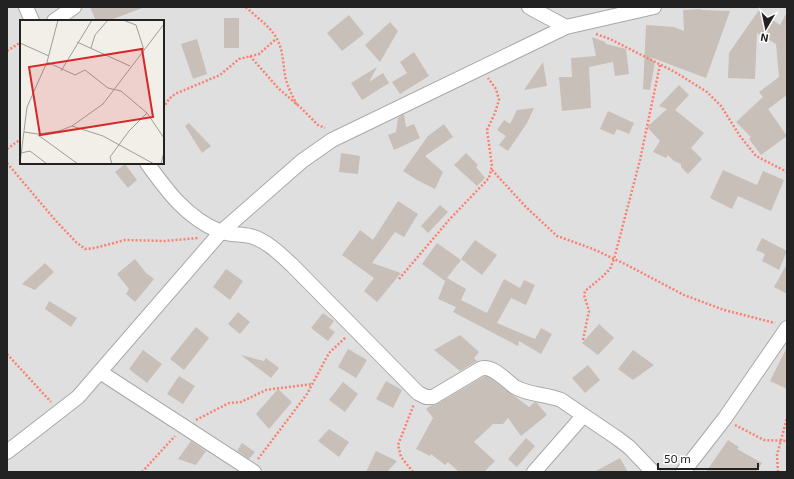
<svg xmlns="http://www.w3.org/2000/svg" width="794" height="479" viewBox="0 0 794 479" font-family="'Exo 2',sans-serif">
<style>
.residential{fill:#e0dfdf;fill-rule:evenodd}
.building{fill:#c7bfb8}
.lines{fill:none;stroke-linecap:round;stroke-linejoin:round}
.street-casing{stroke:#a9a9a9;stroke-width:16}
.path{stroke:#fa8072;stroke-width:2.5;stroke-dasharray:2 2;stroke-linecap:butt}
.street{stroke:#fff;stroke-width:14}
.inset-road{fill:none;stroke:#9f9d99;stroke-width:1}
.view{fill:#d62828;fill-opacity:0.15;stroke:#d62828;stroke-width:2}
.inset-edge{fill:none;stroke:#222;stroke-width:2}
</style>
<rect width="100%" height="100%" fill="#f2efe9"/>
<path class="residential" d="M7 7H787V472H7ZM21 21H163V163H21Z"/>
<g class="building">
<polygon points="90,7 142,7 142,8 108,21 96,21"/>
<polygon points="701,9 701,10 730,11 706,78 650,57 655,62 650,90 643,89 646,25 674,27 684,31 683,10"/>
<polygon points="759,10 780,25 787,12 787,95 768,109 787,136 761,155 749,139 751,137 736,122 763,97 759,92 779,77 776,44 757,33 755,79 728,78 729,53"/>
<polygon points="349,15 364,34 342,51 327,33"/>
<rect x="224" y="18" width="15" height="30"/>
<polygon points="390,22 398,31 380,62 365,45"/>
<polygon points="592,37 605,42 606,44 626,49 629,74 615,76 613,62 589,67 591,108 562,111 559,77 572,77 571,58 596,56"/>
<polygon points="197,39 207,74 193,79 181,44"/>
<polygon points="414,52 429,76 400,94 392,82 407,73 400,62"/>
<polygon points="543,62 547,86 524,90"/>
<polygon points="377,67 369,82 383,73 389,83 362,100 351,83"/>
<polygon points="679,85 689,95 675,110 704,133 691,148 702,159 688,174 681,167 681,164 674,161 668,155 666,158 653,152 660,141 647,127 667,109 659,106"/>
<polygon points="534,108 527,123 508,151 499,145 506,136 497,130 504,120 510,124 517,110"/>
<polygon points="608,111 634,123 629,134 617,129 614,135 600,129"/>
<polygon points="404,114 406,127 414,124 420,138 394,150 388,135 396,132 398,118"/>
<polygon points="189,123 211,146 202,153 185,126"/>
<polygon points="444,124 453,137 425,156 443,172 435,189 417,180 403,171 428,136"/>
<polygon points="341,153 360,156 358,174 339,172"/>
<polygon points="466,153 478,165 476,167 485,178 477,186 454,165"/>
<polygon points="125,164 137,180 128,188 115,172"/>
<polygon points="723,170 757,185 763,171 784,180 771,211 738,196 732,209 710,198"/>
<polygon points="398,201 418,214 404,237 395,232 372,263 401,273 377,302 364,291 374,278 342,255 360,230 373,240"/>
<polygon points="440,205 448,212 428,233 421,226"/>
<polygon points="762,238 787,251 779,270 762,261 765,254 756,250"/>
<polygon points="475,240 497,255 482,275 461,259"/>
<polygon points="437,243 461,260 447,278 466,289 461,300 487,313 504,279 520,288 524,280 535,285 526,305 511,298 497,323 535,339 541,328 552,334 541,354 519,341 518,346 453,312 456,307 438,299 446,279 445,281 422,264"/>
<polygon points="135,259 146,273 154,279 135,302 126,294 129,289 117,274"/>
<polygon points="45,263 54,272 35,290 22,284"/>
<polygon points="787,264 787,294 774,287"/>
<polygon points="226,269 243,281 230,300 213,287"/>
<polygon points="49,301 77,318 71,327 45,309"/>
<polygon points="238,312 250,322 240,334 228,324"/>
<polygon points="323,313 334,321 329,328 335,332 328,341 311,328"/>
<polygon points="599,324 614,338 598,355 582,343"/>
<polygon points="196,327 209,338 184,370 170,359"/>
<polygon points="460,335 479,352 474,358 477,361 460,371 434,350"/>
<polygon points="787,347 787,389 770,381"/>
<polygon points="348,349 367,360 356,378 338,367"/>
<polygon points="143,350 162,364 147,383 129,369"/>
<polygon points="633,350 654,365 633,380 618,369"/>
<polygon points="241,355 264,361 266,358 279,368 271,378"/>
<polygon points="588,365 600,380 585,393 572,378"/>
<polygon points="179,376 195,386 183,404 167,394"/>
<polygon points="483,377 487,377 493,380 529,407 535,402 537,403 547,415 521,436 508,418 503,424 493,424 474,442 495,461 484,472 459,472 448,462 445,465 431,454 430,456 416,449 433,418 426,409 430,406 437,404"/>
<polygon points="386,381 402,390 393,408 376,399"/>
<polygon points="343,382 358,394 345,412 329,400"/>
<polygon points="278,389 292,402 269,429 256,414"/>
<polygon points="329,429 349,442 339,457 318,441"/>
<polygon points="526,438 535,446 517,467 508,459"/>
<polygon points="728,440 739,447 737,449 762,463 756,472 706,472"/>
<polygon points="191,441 206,451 196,465 178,459"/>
<polygon points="242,443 255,452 249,459 237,451"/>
<polygon points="376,451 397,461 387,472 366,472"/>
<polygon points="620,458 628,472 594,472"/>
</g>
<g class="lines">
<defs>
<g id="street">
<polyline points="26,7 32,21"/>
<polyline points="529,7 566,27"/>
<polyline points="54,21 74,7"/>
<path d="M147 163C167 191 187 218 219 231 229 235 240 234 250 236 266 240 280 254 292 265L418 393 426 397H433L480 369C492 364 505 380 515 387 528 395 547 394 561 400L617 438 629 447 653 472"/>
<polyline points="100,372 254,472"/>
<polyline points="7,452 78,397 221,232 302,161 332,140 566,27 654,7"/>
<polyline points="534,472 583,416"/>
<polyline points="683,472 725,418 787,328"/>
</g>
</defs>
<use href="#street" class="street-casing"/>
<g class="path">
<path d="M246 7C256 17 270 26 277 39 283 50 283 63 285 75 287 86 292 95 297 105"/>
<polyline points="596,34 610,39 675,72 707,92 721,106 740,136 756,156 787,172"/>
<polyline points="7,51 21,42"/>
<polyline points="250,56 278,88 300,107 318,125 325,128"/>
<polyline points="163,108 169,99 175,94 220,75 239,59 259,54 276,39"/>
<polyline points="7,149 21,139"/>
<polyline points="7,163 56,221 76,242 85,249 95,248 125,240 165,241 198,238"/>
<polyline points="492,170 526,207 557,236 593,249 627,265 684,295 724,310 775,323"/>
<polyline points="399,279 449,220 489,178 492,166 487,130 495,113 499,100 496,89 488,78"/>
<polyline points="583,340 589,311 584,295 585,291 602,277 610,269 614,259 640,160 660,65"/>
<polyline points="7,354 51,402"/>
<polyline points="196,420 229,403 241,402 266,390 312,384"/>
<polyline points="735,425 764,440 787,441"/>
<polyline points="258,459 307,394 329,353 346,337"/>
<polyline points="142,472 175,436"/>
<polyline points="413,472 401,457 398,445 414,404"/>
<polyline points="778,472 777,455 787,418"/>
</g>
<use href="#street" class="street"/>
</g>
<g transform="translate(20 20)">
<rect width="144" height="144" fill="#f2efe9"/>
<path class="inset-road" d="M103 0 116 5 124 30M57 22 110 46M0 23 29 36M71 28 75 15 88 0M27 42 55 55 65 50 88 68 101 71 127 93 144 118M41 51 72 0M52 106 83 116 134 144M4 112 18 114 39 111 52 106 83 84 144 4M18 115 58 144M1 133 10 131 27 144M0 143 7 87 27 42 38 0M92 144 90 137 109 111 127 93M141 144 144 132"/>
<path class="view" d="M122 29 133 97 20 115 9 47Z"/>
<rect width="144" height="144" class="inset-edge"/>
</g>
<rect width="794" height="479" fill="none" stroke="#222222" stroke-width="16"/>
<g transform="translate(766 28) rotate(189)" stroke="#ffffff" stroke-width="3" paint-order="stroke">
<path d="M0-3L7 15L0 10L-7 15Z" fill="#222222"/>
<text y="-6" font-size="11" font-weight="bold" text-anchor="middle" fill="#222222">N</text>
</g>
<path d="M658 463v6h100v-6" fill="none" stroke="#222222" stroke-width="2"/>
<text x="664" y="463" font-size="12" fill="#222222" stroke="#ffffff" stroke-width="3" paint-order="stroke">50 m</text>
</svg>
